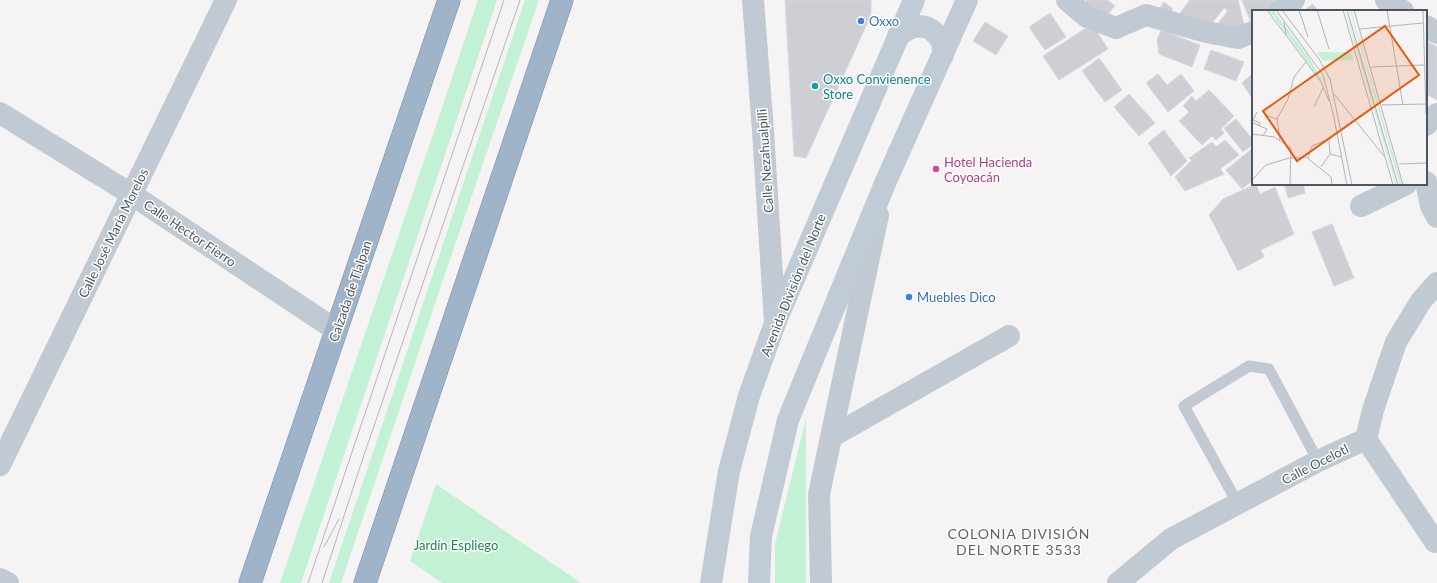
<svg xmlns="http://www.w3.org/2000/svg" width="1437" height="583" viewBox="0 0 1437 583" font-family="Lato,sans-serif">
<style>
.green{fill:#c3f1d5}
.building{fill:#cdcfd5;stroke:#d7d9de}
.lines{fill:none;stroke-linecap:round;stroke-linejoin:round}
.trunk-casing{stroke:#7690ad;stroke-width:23}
.service{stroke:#c1cad2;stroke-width:11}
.minor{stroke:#c1cad2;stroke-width:22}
.tertiary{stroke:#c1cad2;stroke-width:22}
.secondary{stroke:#c1cbd6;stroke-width:22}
.trunk{stroke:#9fb4c9;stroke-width:22}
.tram{stroke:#b5b8bd;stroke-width:1}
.shop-dot{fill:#3f7fe0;stroke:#fff;stroke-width:1.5}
.culture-dot{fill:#0f9aa8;stroke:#fff;stroke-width:1.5}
.hotel-dot{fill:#d1479c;stroke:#fff;stroke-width:1.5}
.labels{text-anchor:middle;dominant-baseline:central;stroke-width:3;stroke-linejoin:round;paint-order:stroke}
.shop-label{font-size:13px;fill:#366cbe;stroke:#fff;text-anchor:start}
.culture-label{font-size:13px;fill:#0d838f;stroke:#fff;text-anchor:start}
.street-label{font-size:13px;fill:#4a5661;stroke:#fff}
.hotel-label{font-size:13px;fill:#b23c85;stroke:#fff;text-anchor:start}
.park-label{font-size:13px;fill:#17864f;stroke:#fff}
.neighbourhood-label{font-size:14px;letter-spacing:1px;fill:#5f6368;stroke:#fff}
.inset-road{fill:none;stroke:#b1b4b9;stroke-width:1}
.view{fill:#e8590c;fill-opacity:0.15;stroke:#e8590c;stroke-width:2}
.inset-edge{fill:none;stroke:#4a5661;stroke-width:2}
</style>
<rect width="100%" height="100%" fill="#f5f3f3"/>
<g class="green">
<polygon points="478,0 497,0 301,583 280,583 441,111"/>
<polygon points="525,0 539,0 444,277 341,583 329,583"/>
<polygon points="806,418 806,583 775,583 775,544"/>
<polygon points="436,484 581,583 442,583 410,561"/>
</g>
<g class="building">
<polygon points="785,0 871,0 871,15 806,158 794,156"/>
<polygon points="1087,0 1107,0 1115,6 1102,21 1080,9"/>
<polygon points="1190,0 1238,0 1245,28 1212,31 1228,11 1224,8 1208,28 1176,18"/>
<polygon points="1242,0 1277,0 1278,2 1268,11 1253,11 1252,25"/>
<polygon points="1164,2 1173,9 1165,18 1157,11"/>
<polygon points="1313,4 1318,11 1303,11"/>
<polygon points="1050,13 1066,37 1045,50 1029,27"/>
<polygon points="985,22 1008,36 996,55 973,41"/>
<polygon points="1092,24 1108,49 1059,80 1043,56"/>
<polygon points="1161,30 1200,45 1192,67 1159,54 1157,40"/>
<polygon points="1426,41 1437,47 1437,100 1426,94"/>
<polygon points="1211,50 1244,62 1236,81 1204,69"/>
<polygon points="1099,58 1122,90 1105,102 1082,71"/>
<polygon points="1253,73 1253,100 1242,83"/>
<polygon points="1158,74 1167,85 1181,74 1194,91 1168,112 1146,83"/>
<polygon points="1209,90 1234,116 1221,129 1224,133 1216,140 1212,136 1202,145 1179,121 1189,112 1183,106 1192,96 1196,101"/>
<polygon points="1129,94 1155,123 1139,136 1114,107"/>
<polygon points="1236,119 1253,140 1253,144 1243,152 1224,128"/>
<polygon points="1164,130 1187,161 1171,176 1148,143"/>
<polygon points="1225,140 1239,155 1220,169 1224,174 1185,191 1175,177 1192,160 1189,158 1212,142 1216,147"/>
<polygon points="1253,148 1253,169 1251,170 1253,172 1253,180 1242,189 1226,170"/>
<polygon points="1256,184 1260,194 1275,187 1294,234 1261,250 1264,257 1238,271 1209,215 1223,199"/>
<polygon points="1284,184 1299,184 1304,186 1305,193 1288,198"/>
<polygon points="1332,224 1354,278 1334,286 1312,232"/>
</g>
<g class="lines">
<defs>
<g id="trunk">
<polyline points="250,583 449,0"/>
<polyline points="365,583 562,0"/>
</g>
</defs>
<use href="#trunk" class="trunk-casing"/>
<polyline class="service" points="1238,504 1184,406 1249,366 1269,369 1318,461"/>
<g class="minor">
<polyline points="1067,0 1087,17 1116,28 1146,15 1206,32 1238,38 1253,32"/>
<polyline points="1386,0 1403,11"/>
<polyline points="1280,11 1294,0"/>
<polyline points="1426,26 1437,33"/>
<polyline points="0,113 131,194 336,330"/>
<polyline points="1426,125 1437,114"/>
<polyline points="1426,182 1431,206 1437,217"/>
<polyline points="1361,206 1406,184"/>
<polyline points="831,437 1009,336"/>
<polyline points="1366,439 1435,542"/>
<polyline points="0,465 226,0"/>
<polyline points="0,579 8,583"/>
<polyline points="1118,583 1171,539 1318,461 1366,439 1373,410 1396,342 1421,301 1437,283"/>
</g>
<g class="tertiary">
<polyline points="753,0 763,131 775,323"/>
<polyline points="821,583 819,494 878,215"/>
</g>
<g class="secondary">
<path d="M898 36C909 27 923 21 935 33 937 35 941 39 942 43 943 46 943 52 943 55"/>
<polyline points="711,583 729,471 749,396 775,323 914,0"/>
<polyline points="759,583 761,536 788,420 886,181 967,0"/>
</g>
<use href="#trunk" class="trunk"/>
<g class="tram">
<polyline points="324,547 339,519"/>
<polyline points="308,583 504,0"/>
<polyline points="322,583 363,458 520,0"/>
</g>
</g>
<g class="shop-dot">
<circle cx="861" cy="21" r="4"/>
<circle cx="909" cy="297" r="4"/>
</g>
<circle class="culture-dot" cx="815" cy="86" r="4"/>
<circle class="hotel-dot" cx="936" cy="169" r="4"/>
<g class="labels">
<g class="shop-label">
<text x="869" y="21">Oxxo</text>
<text x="917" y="297">Muebles Dico</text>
</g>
<g class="culture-label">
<text x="823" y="79">Oxxo Convienence<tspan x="823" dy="15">Store</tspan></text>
</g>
<g class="street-label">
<text transform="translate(765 161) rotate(-94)">Calle Nezahualpilli</text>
<text transform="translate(113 233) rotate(-64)">Calle José María Morelos</text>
<text transform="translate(190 233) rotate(34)">Calle Hector Fierro</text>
<text transform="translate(793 285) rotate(-68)">Avenida División del Norte</text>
<text transform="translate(350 291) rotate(-71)">Calzada de Tlalpan</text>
<text transform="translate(1315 464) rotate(-27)">Calle Ocelotl</text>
</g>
<g class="hotel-label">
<text x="944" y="162">Hotel Hacienda<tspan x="944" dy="15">Coyoacán</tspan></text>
</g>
<g class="park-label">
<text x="456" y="545">Jardín Espliego</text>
</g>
<g class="neighbourhood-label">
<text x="1019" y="533">COLONIA DIVISIÓN<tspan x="1019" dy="16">DEL NORTE 3533</tspan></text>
</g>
</g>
<g transform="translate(1252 10)">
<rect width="175" height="175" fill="#f5f3f3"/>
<path d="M17 0H21L58 49 74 78ZM93 0 107 42 145 175H144ZM98 0H99L150 175H148ZM65 42H99L102 50 71 51Z" fill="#c3f1d5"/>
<path class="inset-road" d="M15 0 69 72 77 91M24 0 71 65 81 103 95 175M30 0 67 49 78 69 100 175M47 0 56 27M65 0 77 39M91 0 141 175M95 0 146 175M102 0 151 175M135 0 151 95M171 0 174 104M32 12 34 25M108 19 171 13M119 57 173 55M82 84 132 146M130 95 174 94M62 97 71 78M5 102 1 110 8 113 7 116M13 105 25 109M1 113 15 119 11 126M0 124 22 127 39 138 38 175M28 130 25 109 36 89 42 67 54 52M78 144 90 147M56 148 60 136 77 129 78 144 69 157M147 154 175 153M0 170 14 155 37 148 54 147 79 167 80 175"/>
<path class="view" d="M133 16 167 65 45 151 11 101Z"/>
<rect width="175" height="175" class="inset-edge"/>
</g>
</svg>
